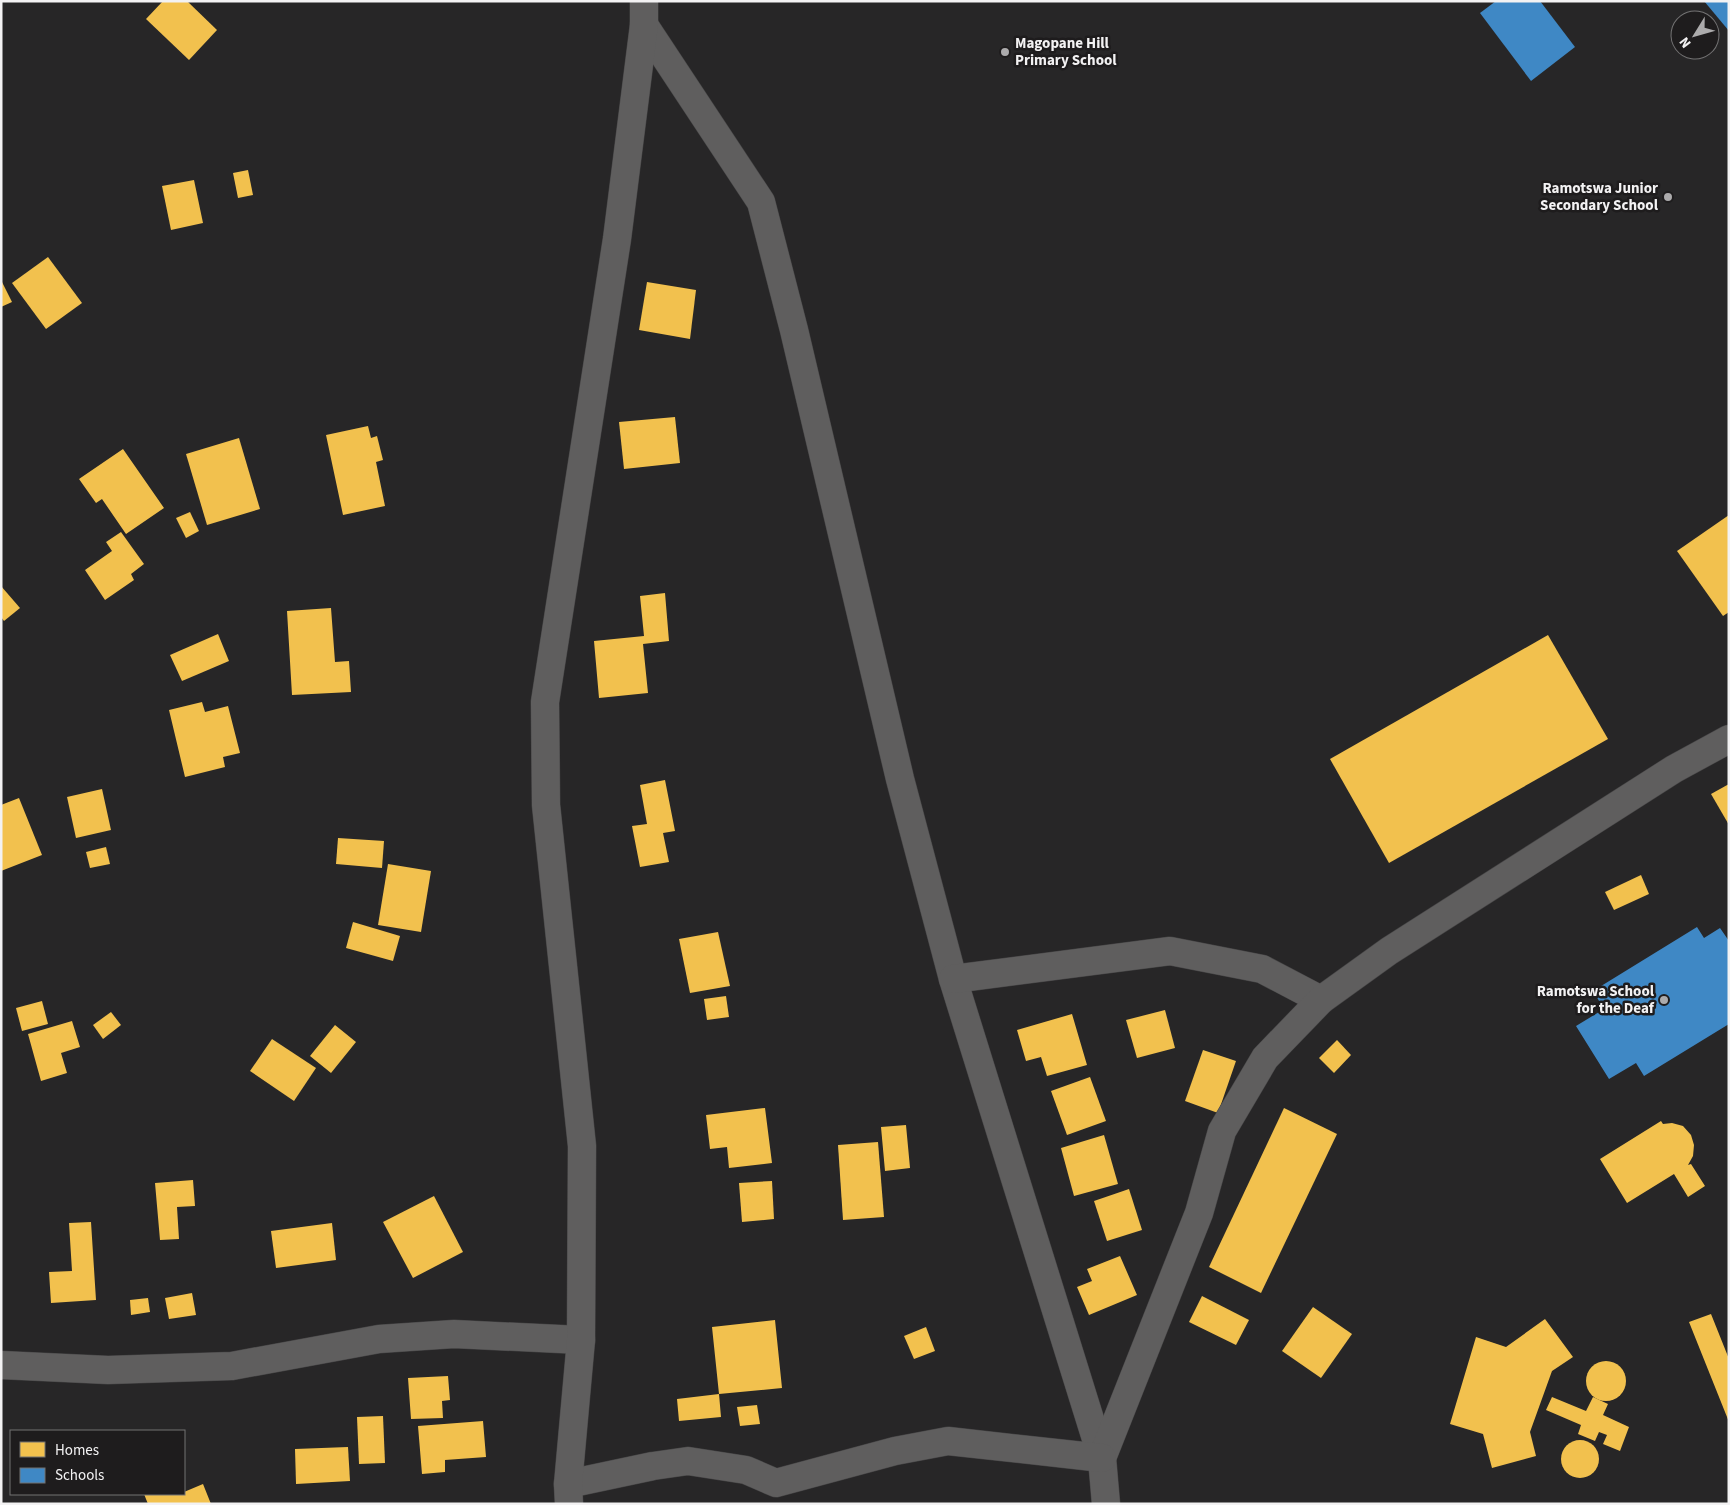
<svg xmlns="http://www.w3.org/2000/svg" width="1730" height="1505" viewBox="0 0 1730 1505" font-family="'Source Sans 3',sans-serif">
<style>
.homes{fill:#f2c14e}
.schools{fill:#3f88c5}
.lines{fill:none;stroke-linecap:round;stroke-linejoin:round}
.street-casing{stroke:#454445;stroke-width:29}
.secondary-casing{stroke:#454445;stroke-width:29}
.street{stroke:#5f5e5e;stroke-width:28}
.secondary{stroke:#5f5e5e;stroke-width:28}
.poi-dot{fill:#acabac;stroke:#1e1c1d;stroke-width:2}
.labels{text-anchor:middle;dominant-baseline:central;stroke-width:5;stroke-linejoin:round;paint-order:stroke}
.poi-label{font-size:15px;font-weight:bold;fill:#f3f2f3;stroke:#1e1c1d;text-anchor:end}
</style>
<rect width="100%" height="100%" fill="#272627"/>
<g class="homes">
<polygon points="163,1 187,1 217,30 189,60 146,19"/>
<polygon points="248,170 253,195 238,198 233,173"/>
<polygon points="194,180 203,223 171,230 162,186"/>
<polygon points="48,257 82,303 46,329 12,283"/>
<polygon points="1,280 12,302 1,307"/>
<polygon points="647,282 696,290 690,339 639,330"/>
<polygon points="675,417 680,463 624,469 619,422"/>
<polygon points="368,426 371,438 377,436 383,460 376,462 385,506 343,515 326,435"/>
<polygon points="239,438 260,509 207,525 186,454"/>
<polygon points="123,449 164,508 126,534 102,499 96,503 79,479"/>
<polygon points="190,512 199,531 186,538 176,518"/>
<polygon points="1729,515 1729,612 1723,616 1677,551"/>
<polygon points="121,532 144,564 131,574 134,580 105,600 85,570 112,551 106,542"/>
<polygon points="1,586 20,608 4,621 1,617"/>
<polygon points="665,593 669,641 643,644 648,693 599,698 594,641 644,636 640,596"/>
<polygon points="331,608 335,662 349,661 351,692 292,695 287,611"/>
<polygon points="218,634 229,661 182,681 170,655"/>
<polygon points="1548,635 1608,739 1389,863 1330,759"/>
<polygon points="202,702 205,712 228,706 240,753 223,757 225,767 185,777 169,710"/>
<polygon points="665,780 675,831 663,833 669,862 640,867 632,826 647,824 640,785"/>
<polygon points="1729,784 1729,825 1711,794"/>
<polygon points="102,789 111,830 76,838 67,797"/>
<polygon points="19,798 42,855 1,871 1,805"/>
<polygon points="338,838 384,841 382,868 336,864"/>
<polygon points="106,847 110,864 90,868 86,852"/>
<polygon points="388,864 431,871 421,932 378,925"/>
<polygon points="1641,875 1649,894 1614,910 1605,892"/>
<polygon points="353,922 400,936 393,961 346,948"/>
<polygon points="718,932 730,986 690,993 679,939"/>
<polygon points="726,996 729,1017 707,1020 704,999"/>
<polygon points="42,1001 48,1024 22,1031 16,1008"/>
<polygon points="1165,1010 1175,1048 1137,1058 1126,1020"/>
<polygon points="111,1012 121,1025 103,1039 93,1025"/>
<polygon points="1072,1014 1087,1065 1047,1076 1041,1057 1026,1061 1017,1030"/>
<polygon points="72,1021 80,1047 61,1053 67,1073 41,1081 28,1034"/>
<polygon points="335,1025 356,1042 331,1073 310,1056"/>
<polygon points="272,1039 316,1068 294,1101 250,1071"/>
<polygon points="1337,1040 1351,1055 1334,1073 1319,1058"/>
<polygon points="1203,1050 1236,1061 1218,1113 1185,1101"/>
<polygon points="1090,1077 1106,1121 1067,1135 1051,1091"/>
<polygon points="765,1108 772,1163 729,1168 727,1147 710,1149 706,1115"/>
<polygon points="1284,1108 1337,1134 1261,1293 1209,1267"/>
<polygon points="1661,1121 1663,1124 1672,1123 1683,1126 1691,1135 1694,1145 1693,1156 1688,1165 1691,1164 1705,1186 1688,1197 1674,1174 1627,1203 1600,1159"/>
<polygon points="906,1125 910,1168 885,1171 881,1127"/>
<polygon points="1104,1135 1118,1184 1074,1196 1061,1148"/>
<polygon points="878,1142 884,1217 843,1220 838,1145"/>
<polygon points="193,1180 195,1206 177,1207 179,1239 160,1240 155,1183"/>
<polygon points="772,1181 774,1219 742,1222 739,1183"/>
<polygon points="1129,1189 1142,1230 1107,1241 1094,1201"/>
<polygon points="434,1196 463,1252 413,1278 383,1222"/>
<polygon points="91,1222 96,1300 51,1303 49,1272 72,1271 69,1223"/>
<polygon points="332,1223 336,1260 276,1268 271,1231"/>
<polygon points="1120,1256 1137,1295 1089,1315 1077,1287 1092,1281 1087,1269"/>
<polygon points="192,1293 196,1315 169,1319 165,1298"/>
<polygon points="1202,1296 1249,1320 1236,1345 1189,1322"/>
<polygon points="148,1298 150,1312 131,1315 130,1300"/>
<polygon points="1313,1307 1352,1334 1321,1378 1282,1351"/>
<polygon points="1711,1314 1729,1359 1729,1422 1689,1322"/>
<polygon points="1545,1319 1573,1357 1552,1371 1530,1432 1536,1456 1492,1468 1483,1434 1450,1424 1476,1337 1506,1347"/>
<polygon points="775,1320 782,1388 719,1394 721,1417 679,1421 677,1399 719,1394 712,1327"/>
<polygon points="926,1327 935,1351 914,1359 904,1336"/>
<circle cx="1606" cy="1381" r="20"/>
<polygon points="448,1376 450,1400 442,1401 443,1418 411,1419 408,1378"/>
<polygon points="1552,1397 1586,1411 1593,1397 1608,1404 1603,1415 1629,1427 1620,1451 1603,1444 1607,1435 1599,1432 1595,1441 1578,1434 1581,1425 1546,1410"/>
<polygon points="757,1405 760,1424 740,1426 737,1407"/>
<polygon points="383,1416 385,1463 359,1464 357,1417"/>
<polygon points="483,1421 486,1457 445,1460 445,1472 422,1474 418,1426"/>
<circle cx="1580" cy="1459" r="19"/>
<polygon points="348,1447 350,1481 296,1484 295,1449"/>
<polygon points="203,1484 211,1504 148,1504 144,1494 184,1494 184,1492"/>
</g>
<g class="schools">
<polygon points="1496,1 1540,1 1575,47 1531,81 1480,13"/>
<polygon points="1704,1 1729,1 1729,31"/>
<polygon points="1697,927 1704,938 1720,928 1729,941 1729,1024 1644,1076 1636,1063 1609,1079 1576,1026 1604,1009 1593,991"/>
</g>
<g class="lines">
<defs>
<g id="street">
<polyline points="644,25 761,202 794,330 900,779 953,979 1102,1458 1106,1504"/>
<polyline points="953,979 1170,951 1262,969 1321,1000"/>
<polyline points="1,1365 108,1370 232,1366 379,1339 454,1334 581,1340"/>
<polyline points="1102,1458 1199,1213 1222,1131 1265,1058 1321,1000 1389,951 1674,769 1729,739"/>
<polyline points="568,1484 653,1466 688,1461 746,1470 776,1483 895,1451 948,1441 1102,1458"/>
</g>
<polyline id="secondary" points="569,1504 568,1484 581,1340 582,1146 546,805 545,702 617,239 644,25 644,1"/>
</defs>
<use href="#street" class="street-casing"/>
<use href="#secondary" class="secondary-casing"/>
<use href="#street" class="street"/>
<use href="#secondary" class="secondary"/>
</g>
<g class="poi-dot">
<circle cx="1005" cy="52" r="5"/>
<circle cx="1668" cy="197" r="5"/>
<circle cx="1664" cy="1000" r="5"/>
</g>
<g class="labels">
<g class="poi-label">
<text x="1015" y="43" text-anchor="start">Magopane Hill<tspan x="1015" dy="17">Primary School</tspan></text>
<text x="1658" y="188">Ramotswa Junior<tspan x="1658" dy="17">Secondary School</tspan></text>
<text x="1654" y="991">Ramotswa School<tspan x="1654" dy="17">for the Deaf</tspan></text>
</g>
</g>
<rect width="1730" height="1505" fill="none" stroke="#f3f2f3" stroke-width="5"/>
<rect x="10" y="1430" width="175" height="65" fill="#1e1c1d" stroke="#737273"/>
<rect x="20" y="1442" width="25" height="15" fill="#f2c14e" stroke="#737273"/>
<text x="55" y="1455" font-size="15" fill="#f3f2f3">Homes</text>
<rect x="20" y="1468" width="25" height="15" fill="#3f88c5" stroke="#737273"/>
<text x="55" y="1480" font-size="15" fill="#f3f2f3">Schools</text>
<g transform="translate(1695 35) rotate(233)"><circle r="24" fill="#1e1c1d" stroke="#737273"/>
<path d="M0-4L9 19L0 12L-9 19Z" fill="#acabac"/>
<text y="-8" font-size="14" font-weight="bold" text-anchor="middle" fill="#f3f2f3">N</text>
</g>
</svg>
